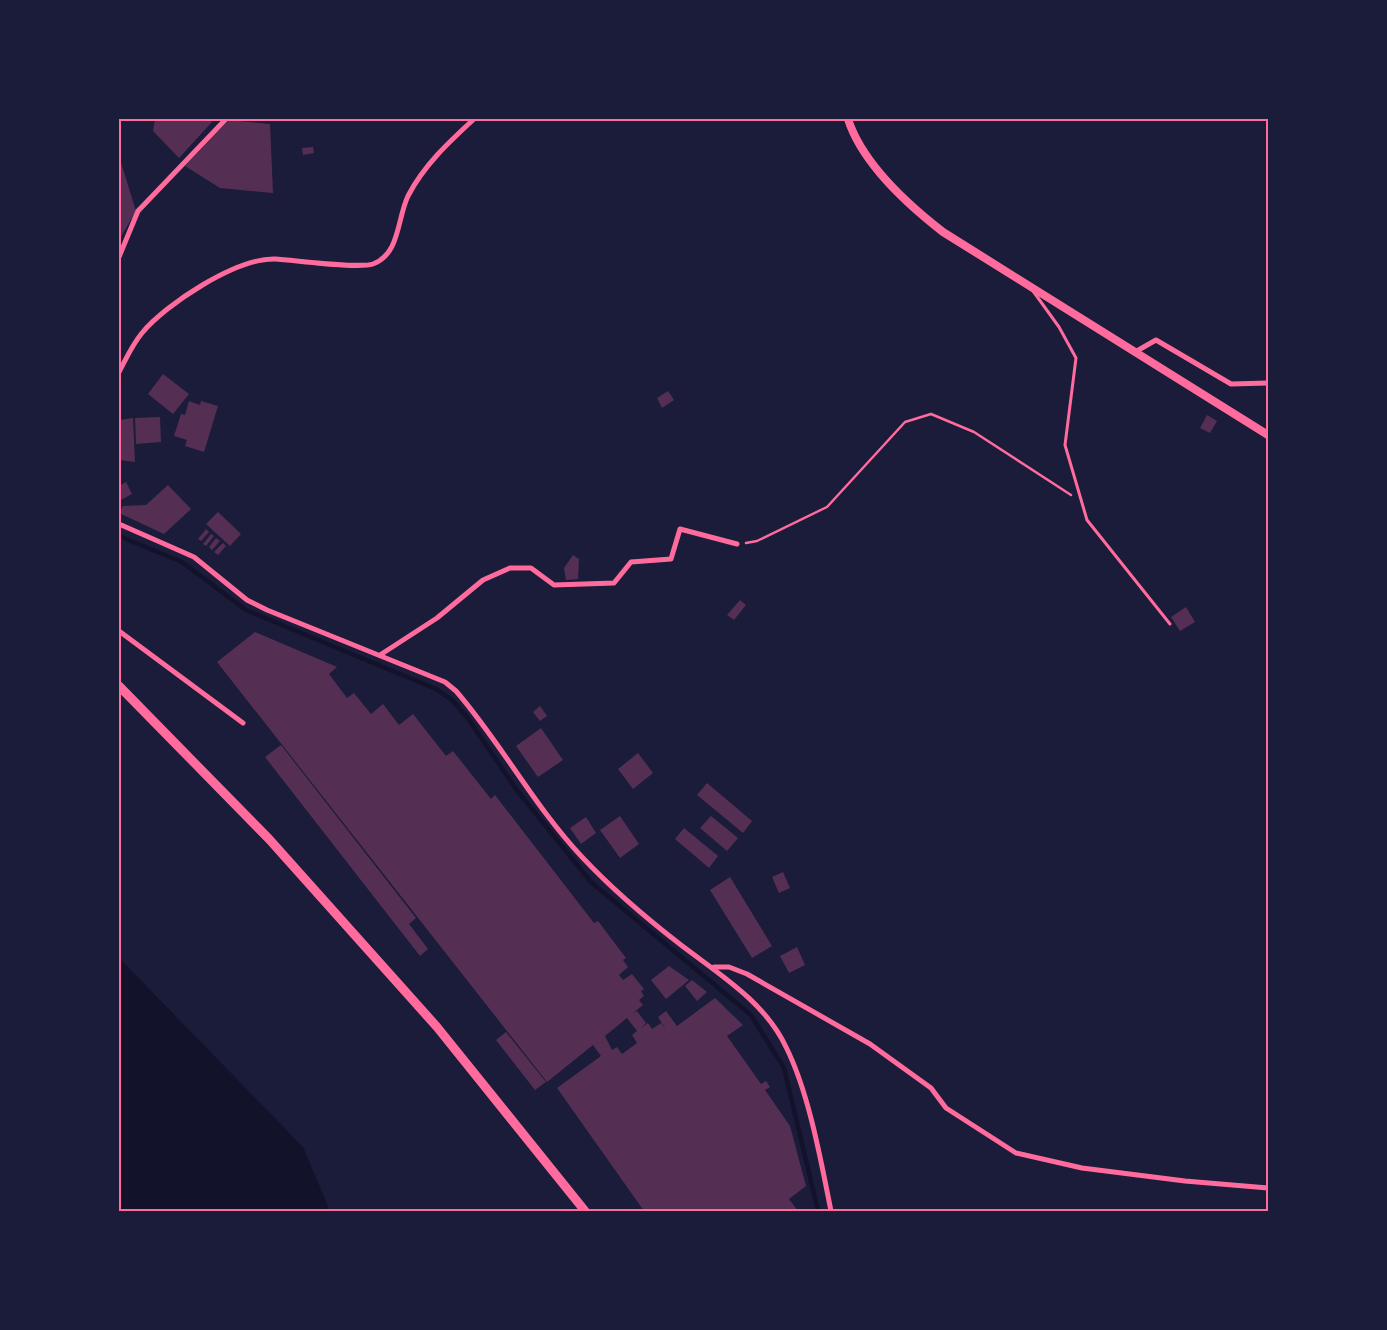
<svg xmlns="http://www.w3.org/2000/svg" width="1387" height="1330" viewBox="0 0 1387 1330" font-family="'Roboto Condensed',sans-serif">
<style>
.water{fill:#12122b}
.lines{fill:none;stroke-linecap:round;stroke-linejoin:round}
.stream{stroke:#12122b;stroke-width:4.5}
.building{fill:#542f53;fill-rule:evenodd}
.path{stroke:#ff6b9d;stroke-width:2.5}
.service{stroke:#ff6b9d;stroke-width:3}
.minor{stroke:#ff6b9d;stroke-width:5}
.tertiary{stroke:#ff6b9d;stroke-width:8}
.secondary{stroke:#ff6b9d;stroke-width:9}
.neatline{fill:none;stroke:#ff6b9d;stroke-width:2}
</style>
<rect width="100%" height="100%" fill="#1b1b3a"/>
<polygon class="water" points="119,958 303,1147 330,1211 119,1211"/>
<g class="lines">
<polyline class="stream" points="119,536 182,562 246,610 436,689 452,700 467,717 516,789 591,882 751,1015 784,1068 818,1211"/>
</g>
<g class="building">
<polygon points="155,119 210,119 212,122 179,158 153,131"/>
<polygon points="229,120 270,124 273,193 220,188 185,166"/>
<polygon points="313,147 314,153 303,155 302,148"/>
<polygon points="119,156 136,211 119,240"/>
<polygon points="163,374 189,394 173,414 148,394"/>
<polygon points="668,391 674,400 662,408 657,398"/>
<polygon points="189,401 200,405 201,401 218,406 204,452 185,446 187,440 174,436 181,414 185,415"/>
<polygon points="1207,415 1217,421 1210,433 1200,428"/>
<polygon points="160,417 161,442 136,444 135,418"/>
<polygon points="133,418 135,462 119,460 119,420"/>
<polygon points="126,482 132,494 119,501 119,486"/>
<polygon points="168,485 191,509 164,534 119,513 123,506 146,505"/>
<polygon points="218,512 241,534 230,546 206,524"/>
<polygon points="206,529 209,532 201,541 198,539"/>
<polygon points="211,534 214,536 206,546 203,544"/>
<polygon points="216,538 220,541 212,550 209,547"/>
<polygon points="223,543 226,546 218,555 214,552"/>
<polygon points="573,555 579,559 578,579 566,580 564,568"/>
<polygon points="740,600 746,605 734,620 727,615"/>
<polygon points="1186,607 1195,622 1180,631 1171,617"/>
<path d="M255 632 337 667 329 674 347 698 354 693 371 714 383 704 399 725 413 714 446 756 453 751 491 799 495 795 594 923 598 921 626 958 623 960 628 967 619 975 623 980 632 974 644 989 641 991 644 996 639 1000 643 1005 632 1014 637 1011 646 1023 642 1027 648 1023 652 1029 661 1023 667 1032 658 1017 666 1011 677 1026 715 998 743 1025 727 1036 761 1084 766 1081 770 1087 765 1090 790 1126 806 1186 789 1199 798 1211H644L557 1088 601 1056 593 1045 547 1082 217 662ZM627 1018 637 1031 632 1035 637 1043 622 1054 617 1047 612 1050 605 1036Z"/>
<polygon points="540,706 547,716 540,721 533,712"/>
<polygon points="541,728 563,760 538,777 516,746"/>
<polygon points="281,745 416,918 409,924 428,949 420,956 265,757"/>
<polygon points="638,753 653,773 633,789 618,769"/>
<polygon points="707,783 752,821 743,833 697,795"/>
<polygon points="620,816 639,844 620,858 600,830"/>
<polygon points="711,816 738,838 727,851 700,828"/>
<polygon points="586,817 596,833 581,844 570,828"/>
<polygon points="684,828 718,856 709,868 675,839"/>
<polygon points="783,872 790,888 779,893 772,877"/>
<polygon points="730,877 772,946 752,958 710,890"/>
<polygon points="797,947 805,965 789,973 780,956"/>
<polygon points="669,966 689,980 666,999 651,980"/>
<polygon points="692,980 707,992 697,1001 685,986"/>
<polygon points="506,1032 546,1082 535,1090 496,1040"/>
</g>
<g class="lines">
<polyline class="path" points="746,543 757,541 827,507 905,422 931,414 974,432 1071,495"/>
<polyline class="service" points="1033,291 1059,327 1076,358 1065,445 1087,520 1170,624"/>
<g class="minor">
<polyline points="119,257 138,211 226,119"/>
<polyline points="1135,352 1156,340 1231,384 1268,383"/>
<path d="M119 372C126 359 132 345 142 333 166 304 236 258 275 259 294 260 358 269 373 264 400 254 397 219 408 196 424 165 449 142 474 119"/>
<path d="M119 524 194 557 247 600 267 610 445 682 456 691C501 743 534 806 582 857 612 889 646 918 681 945 719 974 765 1002 786 1047 809 1093 821 1161 831 1211"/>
<polyline points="119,631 243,723"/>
<polyline points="380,655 437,618 483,580 510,568 531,568 554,585 614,583 631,562 671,559 680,529 737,544"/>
<polyline points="714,967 729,967 747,974 870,1044 931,1088 946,1108 1016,1153 1082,1168 1185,1181 1268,1188"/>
</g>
<path class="tertiary" d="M848 119C862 163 907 204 943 232L1268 435"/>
<polyline class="secondary" points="119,686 269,839 437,1027 585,1211"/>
</g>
<rect width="1387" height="1330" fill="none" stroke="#1b1b3a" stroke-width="240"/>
<rect x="120" y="120" width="1147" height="1090" class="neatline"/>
</svg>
